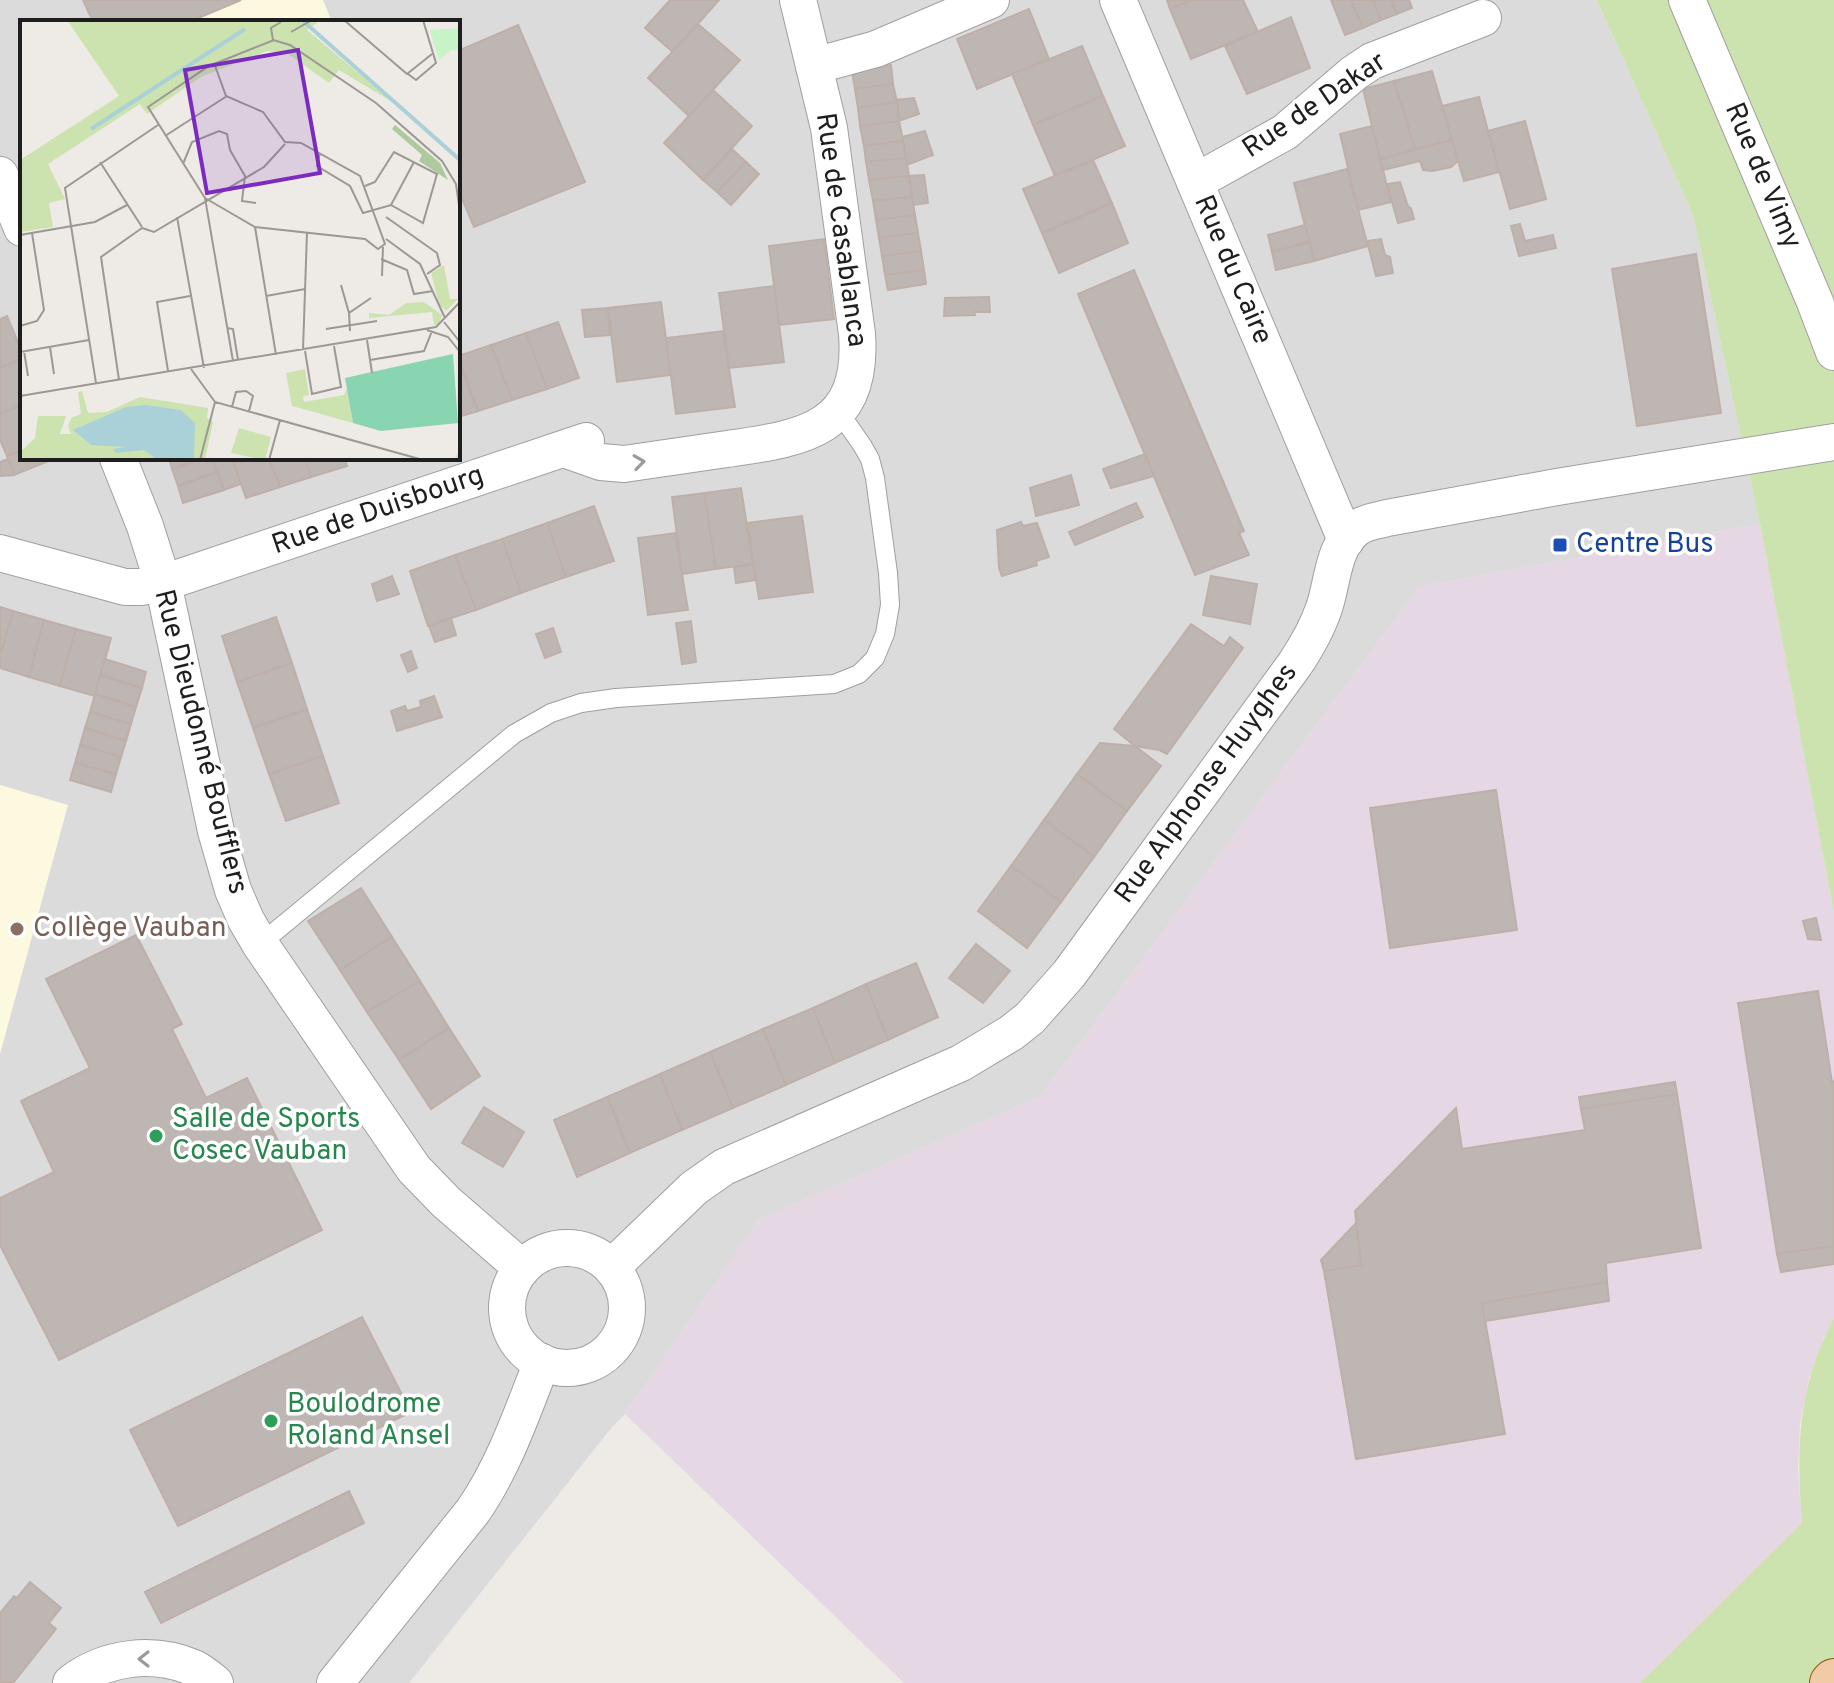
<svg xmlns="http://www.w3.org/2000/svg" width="1834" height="1683" viewBox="0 0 1834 1683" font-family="Overpass,sans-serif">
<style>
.residential{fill:#dcdbdb;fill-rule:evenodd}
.industrial{fill:#e6d7e5}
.education{fill:#fcf9e0}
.grass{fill:#cde3af}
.building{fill:#beb6b2;stroke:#beb0a8;stroke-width:2}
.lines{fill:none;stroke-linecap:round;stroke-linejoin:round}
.lane-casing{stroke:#9f9f9f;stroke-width:20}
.street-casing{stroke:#9f9f9f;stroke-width:38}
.primary-casing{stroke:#89550f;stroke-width:46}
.lane{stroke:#fff;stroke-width:18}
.street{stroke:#fff;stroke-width:36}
.primary{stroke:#f2caa5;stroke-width:44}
.oneway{stroke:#9a9a9a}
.transit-dot{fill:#1a4fb4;stroke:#fff;stroke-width:3}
.education-dot{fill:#8d6e63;stroke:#fff;stroke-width:3}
.leisure-dot{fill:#2e9e5b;stroke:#fff;stroke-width:3}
.labels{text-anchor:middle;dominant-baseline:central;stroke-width:7;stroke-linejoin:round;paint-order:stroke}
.street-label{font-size:28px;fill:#1e1e1e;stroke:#fff}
.transit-label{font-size:28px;fill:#164399;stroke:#fff;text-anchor:start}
.education-label{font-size:28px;fill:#785e54;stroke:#fff;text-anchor:start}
.leisure-label{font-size:28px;fill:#27864d;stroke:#fff;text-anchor:start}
.inset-river{fill:none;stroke:#a9d1d7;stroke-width:4}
.inset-road{fill:none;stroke:#9b9895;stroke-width:2}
.view{fill:#7b2cbf;fill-opacity:0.15;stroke:#7b2cbf;stroke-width:4}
.inset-edge{fill:none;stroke:#1e1e1e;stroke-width:4}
</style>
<rect width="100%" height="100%" fill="#eeeae5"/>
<path class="residential" d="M0 0H1597L1693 215 1760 524 1419 587 1040 1097 760 1219 625 1414 612 1427 409 1683H0ZM22 22H458V458H22Z"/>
<polygon class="industrial" points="1760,524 1834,913 1834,1318 1824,1337 1809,1379 1800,1424 1798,1471 1802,1523 1640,1683 904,1683 625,1414 760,1219 1040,1097 1419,587"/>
<g class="education">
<polygon points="83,0 323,0 332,22 93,22"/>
<polygon points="0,785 68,805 0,1054"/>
</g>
<g class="grass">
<polygon points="1597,0 1834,0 1834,913 1760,524 1693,215"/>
<path d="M1834 1318V1683H1640L1802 1523C1796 1448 1798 1385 1834 1318Z"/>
</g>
<g class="building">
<polygon points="83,0 241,0 189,22 93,22"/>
<polygon points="670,0 719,0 673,52 645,28"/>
<polygon points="1167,0 1192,0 1170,9"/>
<polygon points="1192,0 1243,0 1258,32 1191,59 1170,9"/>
<polygon points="1331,0 1351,0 1363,28 1345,35"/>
<polygon points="1351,0 1373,0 1381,20 1363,28"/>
<polygon points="1373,0 1391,0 1397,14 1381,20"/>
<polygon points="1391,0 1409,0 1412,8 1397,14"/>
<polygon points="1029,9 1049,59 977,89 957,39"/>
<polygon points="1291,17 1310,68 1247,94 1225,46"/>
<polygon points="698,24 740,60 689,116 648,78"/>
<polygon points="518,25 585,182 474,227 458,189 458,51"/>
<polygon points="1082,46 1103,96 1033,125 1012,74"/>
<polygon points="891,65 893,84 855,89 852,72"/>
<polygon points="1432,71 1452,140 1415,150 1394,81"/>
<polygon points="1394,81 1415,150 1380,159 1363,89"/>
<polygon points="893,84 897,102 858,108 855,89"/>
<polygon points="713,90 752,126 703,180 664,143"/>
<polygon points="1103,96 1125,146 1055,176 1033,125"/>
<polygon points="1479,97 1499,172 1464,181 1442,106"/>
<polygon points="914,98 919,114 899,121 896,100"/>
<polygon points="897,102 899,121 860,126 858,108"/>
<polygon points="899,121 903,141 864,146 860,126"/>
<polygon points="1525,121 1546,199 1510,209 1488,131"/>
<polygon points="1372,126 1391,202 1358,210 1340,134"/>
<polygon points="925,131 933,155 907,165 902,137"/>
<polygon points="1452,140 1458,161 1451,167 1433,171 1423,170 1420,161 1383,170 1380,159"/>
<polygon points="903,141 906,158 866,162 864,146"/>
<polygon points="732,149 746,162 717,192 703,180"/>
<polygon points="906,158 909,176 869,180 866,162"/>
<polygon points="1093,160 1112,203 1042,233 1023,189"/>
<polygon points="746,162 759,174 731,205 717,192"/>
<polygon points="1347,169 1368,246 1314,261 1294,183"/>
<polygon points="924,175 928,203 913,205 909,176"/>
<polygon points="909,176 912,197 873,201 869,180"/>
<polygon points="1400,182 1408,206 1411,208 1414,219 1398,223 1387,184"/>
<polygon points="912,197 915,215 876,220 873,201"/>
<polygon points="1112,203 1128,243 1059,273 1042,233"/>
<polygon points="915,215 918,233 879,238 876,220"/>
<polygon points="1520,224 1525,241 1553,235 1556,248 1519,256 1511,226"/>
<polygon points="1305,225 1310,242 1272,252 1268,235"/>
<polygon points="918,233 921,251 882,256 879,238"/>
<polygon points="824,239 834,319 779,325 769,246"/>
<polygon points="1381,239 1385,255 1390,257 1393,273 1376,276 1367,241"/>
<polygon points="1310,242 1314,261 1276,270 1272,252"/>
<polygon points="921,251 924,270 885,275 882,256"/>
<polygon points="1696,254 1721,413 1637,426 1612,269"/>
<polygon points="924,270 926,284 888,290 885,275"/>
<polygon points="1134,270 1244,531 1239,533 1249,555 1195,575 1078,294"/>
<polygon points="774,286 784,362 729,368 719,293"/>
<polygon points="989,297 990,312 974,312 975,315 944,316 945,298"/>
<polygon points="661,302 671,375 617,382 608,308"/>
<polygon points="608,308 610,335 585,337 582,310"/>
<polygon points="7,316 22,352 22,358 0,368 0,319"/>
<polygon points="558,322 579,378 547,389 526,333"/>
<polygon points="723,331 735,407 676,414 666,338"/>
<polygon points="526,333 547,389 512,400 491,345"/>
<polygon points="491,345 512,400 478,411 458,356"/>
<polygon points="22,358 22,405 0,414 0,368"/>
<polygon points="458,360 478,411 458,417"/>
<polygon points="22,405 22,450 7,456 0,440 0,414"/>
<polygon points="22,450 22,458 50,458 51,460 14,475 7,456"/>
<polygon points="1145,454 1154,476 1111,488 1103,469"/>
<polygon points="169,458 205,458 172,469"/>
<polygon points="205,458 212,458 217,472 178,486 172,469"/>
<polygon points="212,458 232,458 241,484 224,490"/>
<polygon points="232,458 269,458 280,487 246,498"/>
<polygon points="269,458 305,458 311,477 280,487"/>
<polygon points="305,458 344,458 347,466 311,477"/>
<polygon points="8,459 14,475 0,476 0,462"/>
<polygon points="217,472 224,490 183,503 178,486"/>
<polygon points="1071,475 1079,505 1036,516 1030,488"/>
<polygon points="741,488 753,564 716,569 704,493"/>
<polygon points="704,493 716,569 682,574 672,497"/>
<polygon points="1136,503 1143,517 1075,545 1069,532"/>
<polygon points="594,506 614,561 566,577 547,523"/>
<polygon points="802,516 813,592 759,599 747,523"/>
<polygon points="1021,522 1023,526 1037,523 1049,557 1036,561 1037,565 1002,576 999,568 997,530"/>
<polygon points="547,523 566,577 521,593 502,539"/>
<polygon points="675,533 688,610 648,615 638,538"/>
<polygon points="502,539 521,593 476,610 455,555"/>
<polygon points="455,555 476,610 428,626 410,571"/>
<polygon points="753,564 756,580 736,583 734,567"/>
<polygon points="392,576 399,594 377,601 372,584"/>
<polygon points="1211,576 1257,584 1250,624 1203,615"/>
<polygon points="0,607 13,611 0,656"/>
<polygon points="13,611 44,620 29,677 0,668 0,656"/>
<polygon points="276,617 292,663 237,682 222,636"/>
<polygon points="451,618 456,635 435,642 429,626"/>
<polygon points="44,620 76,629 60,686 29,677"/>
<polygon points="691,621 696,662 682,664 676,623"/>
<polygon points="1191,624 1224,646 1230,637 1243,648 1167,754 1159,750 1135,746 1114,729"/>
<polygon points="553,628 561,652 545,658 536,634"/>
<polygon points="76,629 111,638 95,696 60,686"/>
<polygon points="411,651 417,668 408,672 401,655"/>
<polygon points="105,659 146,672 142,688 100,675"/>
<polygon points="292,663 307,709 253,728 237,682"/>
<polygon points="100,675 142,688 136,707 95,694"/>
<polygon points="95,694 136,707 131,724 90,712"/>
<polygon points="434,696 442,717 397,731 391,711 405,706 407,711 421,707 420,701"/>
<polygon points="307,709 323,756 269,774 253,728"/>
<polygon points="90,712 131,724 126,741 85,728"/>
<polygon points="85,728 126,741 121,757 80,745"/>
<polygon points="1100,743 1135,746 1161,766 1127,811 1077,774"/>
<polygon points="80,745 121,757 116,774 75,763"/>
<polygon points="323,756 339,803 286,821 269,774"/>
<polygon points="75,763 116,774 111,792 70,780"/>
<polygon points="1077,774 1127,811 1094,857 1044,820"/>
<polygon points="1496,790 1517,930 1390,948 1370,808"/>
<polygon points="1044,820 1094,857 1061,902 1011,866"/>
<polygon points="1011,866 1061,902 1027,948 978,911"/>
<polygon points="361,888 392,937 340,970 308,921"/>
<polygon points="1816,918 1821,940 1808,939 1803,921"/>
<polygon points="136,935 182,1024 172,1029 206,1098 247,1078 322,1230 59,1360 0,1245 0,1198 54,1172 21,1101 90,1068 46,979"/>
<polygon points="392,937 420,981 367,1012 340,970"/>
<polygon points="976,944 1010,971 983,1003 949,978"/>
<polygon points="916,963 938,1017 888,1040 866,984"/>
<polygon points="420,981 449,1028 399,1060 367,1012"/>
<polygon points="866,984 888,1040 835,1063 813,1008"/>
<polygon points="1818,991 1832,1082 1834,1081 1834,1246 1777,1254 1738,1003"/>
<polygon points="813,1008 835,1063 786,1085 763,1029"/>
<polygon points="449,1028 480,1076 431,1109 399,1060"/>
<polygon points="763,1029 786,1085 733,1108 710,1052"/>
<polygon points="710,1052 733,1108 682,1130 660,1074"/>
<polygon points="660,1074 682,1130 630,1153 607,1097"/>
<polygon points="1675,1082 1677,1094 1581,1109 1579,1097"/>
<polygon points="1677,1094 1701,1248 1606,1263 1607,1282 1482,1303 1505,1434 1356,1459 1324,1271 1361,1265 1355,1211 1456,1108 1462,1149 1585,1130 1581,1109"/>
<polygon points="607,1097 630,1153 577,1177 554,1120"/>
<polygon points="484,1107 524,1132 503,1167 462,1143"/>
<polygon points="1356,1223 1361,1265 1324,1271 1321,1260"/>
<polygon points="1834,1246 1834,1264 1781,1272 1777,1254"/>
<polygon points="1607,1282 1609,1301 1485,1321 1482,1303"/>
<polygon points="362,1317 411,1412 178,1526 130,1430"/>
<polygon points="349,1491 364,1523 161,1623 145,1592"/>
<polygon points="30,1582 61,1608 49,1623 56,1629 13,1683 0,1683 0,1613 14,1596 17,1598"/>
</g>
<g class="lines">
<defs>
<polyline id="lane" points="260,944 514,734 551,713 581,703 616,698 834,684 859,674 875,658 885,634 890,605 888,573 875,478 870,459 862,445 839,412"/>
<g id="street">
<polyline points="1118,0 1346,540"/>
<polyline points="1687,0 1815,302 1834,352"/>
<polyline points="814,66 876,49 991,0"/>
<polyline points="0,175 22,228"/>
<polyline points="1195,182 1285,132 1354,73 1372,61 1483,18"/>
<path d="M564 449 601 462 624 464C658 459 693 454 727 449 804 438 864 430 857 334L829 128 798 0"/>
<polyline points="118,458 145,526 163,583 216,831 233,890 246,920 260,944 414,1169 446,1202 522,1268"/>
<polyline points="0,553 125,587 141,587 163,583 586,441"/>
<circle cx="567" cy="1308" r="60"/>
<path d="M612 1267 694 1188 724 1167 961 1063 1011 1033 1030 1018 1069 974 1295 664C1307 646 1317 629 1324 608 1333 583 1332 546 1357 528 1365 522 1377 521 1387 518L1557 487 1834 442"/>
<path d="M71 1683C106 1656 154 1651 194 1668 202 1672 209 1678 215 1683"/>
<path d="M335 1683 473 1511C504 1466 522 1413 542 1362"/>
</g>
<polyline id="primary" points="1832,1683 1834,1681"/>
</defs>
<use href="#lane" class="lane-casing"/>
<use href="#street" class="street-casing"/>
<use href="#primary" class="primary-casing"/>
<use href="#lane" class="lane"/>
<use href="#street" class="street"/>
<use href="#primary" class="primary"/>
</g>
<defs><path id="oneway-chevron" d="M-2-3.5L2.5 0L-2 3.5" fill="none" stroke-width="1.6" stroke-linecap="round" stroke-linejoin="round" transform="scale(2)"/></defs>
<g class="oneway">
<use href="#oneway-chevron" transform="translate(639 462) rotate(-8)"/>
<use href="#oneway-chevron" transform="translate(144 1659) rotate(-180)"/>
</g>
<rect class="transit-dot" x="1552" y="537" width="16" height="16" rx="4"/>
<circle class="education-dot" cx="17" cy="929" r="8"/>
<g class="leisure-dot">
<circle cx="156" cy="1136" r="8"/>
<circle cx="271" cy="1421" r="8"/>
</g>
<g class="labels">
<g class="street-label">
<text transform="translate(1315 106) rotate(-34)">Rue de Dakar</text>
<text transform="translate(1762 176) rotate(67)">Rue de Vimy</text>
<text transform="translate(840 230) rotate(82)">Rue de Casablanca</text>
<text transform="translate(1232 270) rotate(67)">Rue du Caire</text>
<text transform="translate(378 511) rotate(-19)">Rue de Duisbourg</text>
<text transform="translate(200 742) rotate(76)">Rue Dieudonné Boufflers</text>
<text transform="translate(1207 784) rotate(-54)">Rue Alphonse Huyghes</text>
</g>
<g class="transit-label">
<text x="1576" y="545">Centre Bus</text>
</g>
<g class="education-label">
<text x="33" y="929">Collège Vauban</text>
</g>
<g class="leisure-label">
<text x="172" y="1120">Salle de Sports<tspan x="172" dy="32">Cosec Vauban</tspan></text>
<text x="287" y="1405">Boulodrome<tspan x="287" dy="32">Roland Ansel</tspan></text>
</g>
</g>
<g transform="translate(20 20)">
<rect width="440" height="440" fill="#eeeae5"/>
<path d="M47 0H294L297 3 287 10 374 83 319 50 309 63 268 34 247 31 181 57 127 94 120 84 28 144 45 179 29 183 33 207 0 212V140L99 76ZM424 245 430 279H438L426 291 419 284 411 253ZM404 282 422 295 419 304 414 305 412 292 349 298V293L369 295 386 283ZM436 326 440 437 434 440 439 431ZM285 349 289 375 283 376 284 382 324 375 327 369 333 403 272 386 266 353ZM62 371 68 393 87 392 120 377 188 388 187 398 193 402 185 440H0V432L15 418 18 396H46L40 414H51L48 406 51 398 61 394 58 372ZM219 408 251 417 245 440 211 433Z" fill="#cde3af"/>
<path d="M375 105 420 143 428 160 399 141 402 135 372 109Z" fill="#aec99d"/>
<path d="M440 8V31L431 30 419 40 410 10Z" fill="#c6f4c6"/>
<path d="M433 334 438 403 361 411 333 403 325 358Z" fill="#8ad5b1"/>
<path d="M126 385 161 390 175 403 174 440H138L124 430 96 433 93 429 106 427 71 425 53 410 106 387Z" fill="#a9d1d7"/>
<path class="inset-river" d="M282 0 440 140M71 109 225 9"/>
<path class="inset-road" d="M324 0 387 54 412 34M261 2 251 8 253 20 270 25 356 83 422 141 436 164 440 192M271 12 292 0M388 54 396 60 416 43 403 0M145 116 207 76M210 130 225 156 222 181 236 183M300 133 297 146 330 166 343 193 371 185 403 203 417 154 374 132 355 162 345 166M80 142 122 207M163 144 172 122 199 111 207 114 210 130M185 178 235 207 345 219 358 229 365 224 340 156 281 123 265 122 243 92 206 76 194 43M371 185 394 142M157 197 184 348M366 197 417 233 420 245 407 254M235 207 256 335M122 208 134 212 244 147 265 124M0 215 75 202 107 185M366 219 400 244 425 298M361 239 387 250 394 274 413 271M362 256 363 227M321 265 329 293M246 276 285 269M424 302 440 322M0 306 17 301 24 290 12 213M207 308 213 309 218 340M306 309 357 301M407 310 428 317 440 332M330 311 329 293 351 278M347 320 352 353M30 327 34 354M283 330 287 212M4 331 8 356M285 331 292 374 321 367 314 326M0 332 69 320M350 340 404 331 412 311M213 341 185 178 128 87 189 46 254 20M171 349 195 382 403 440M148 351 137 282 170 276M99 360 81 237 122 208M76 363 45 168 138 105M0 376 416 307 440 282M212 387 216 372 226 371 233 376 229 391M180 440 195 382M249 440 260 400"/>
<path class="view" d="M278 30 300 153 187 173 165 50Z"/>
<rect width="440" height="440" class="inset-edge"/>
</g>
</svg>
